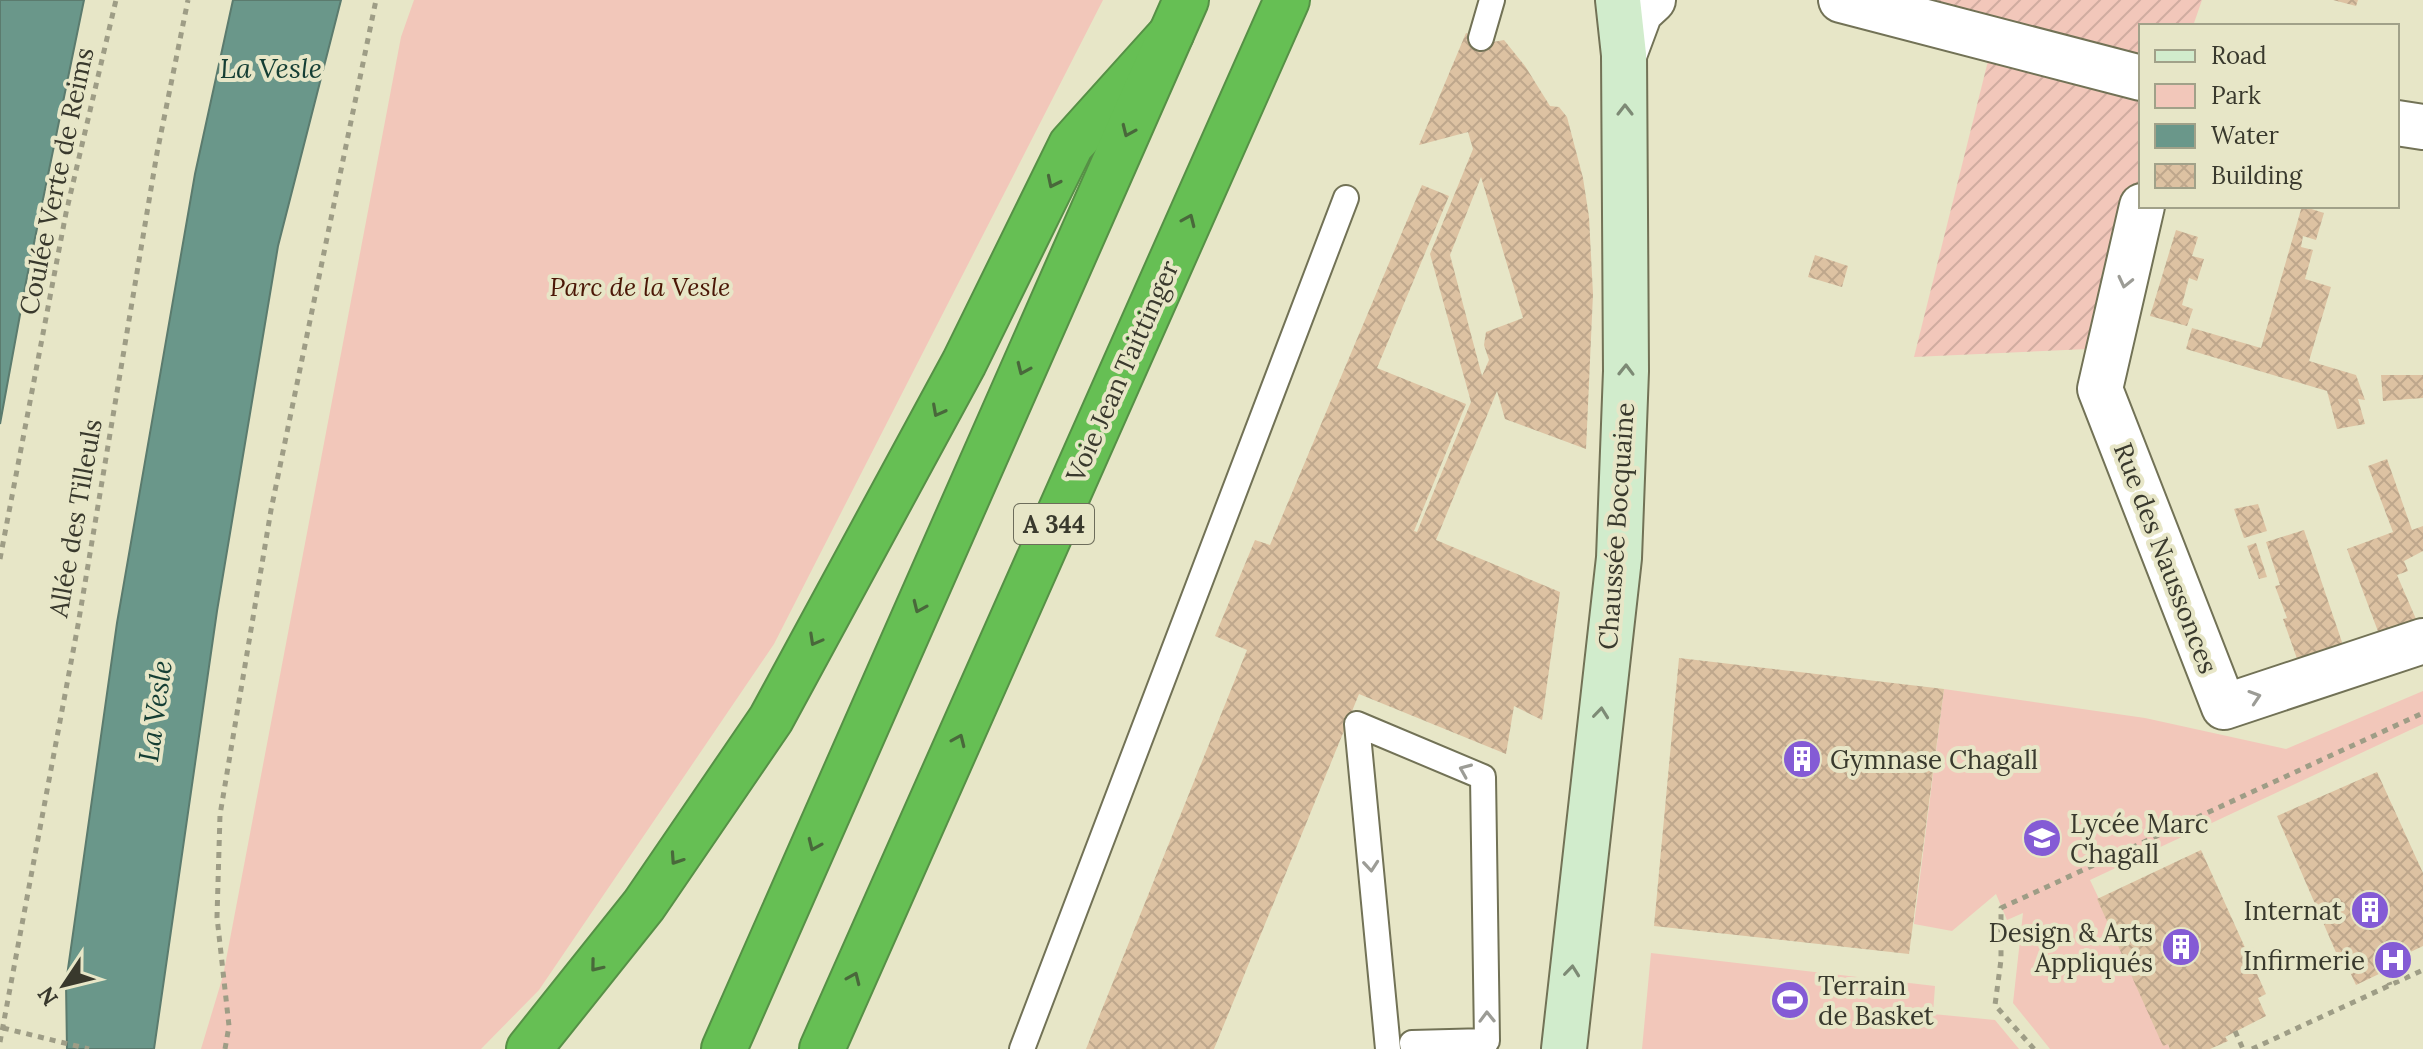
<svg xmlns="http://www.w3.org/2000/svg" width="2423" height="1049" viewBox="0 0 2423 1049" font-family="Lora,serif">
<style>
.green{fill:#f2c7ba}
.garden{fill:url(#garden-furrows)}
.water{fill:#6a978a;stroke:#5b7b6e;stroke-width:2}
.building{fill:url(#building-cross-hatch);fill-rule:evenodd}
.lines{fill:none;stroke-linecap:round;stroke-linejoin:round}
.lane-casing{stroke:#727256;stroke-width:28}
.street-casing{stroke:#727256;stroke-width:48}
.secondary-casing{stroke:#727256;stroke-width:48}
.highway-casing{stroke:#569046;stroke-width:48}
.path{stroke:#9e9d86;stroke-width:5;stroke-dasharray:6 6;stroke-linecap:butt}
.lane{stroke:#fff;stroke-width:24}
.street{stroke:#fff;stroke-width:44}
.secondary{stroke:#d1eccc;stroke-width:44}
.highway{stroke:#66bf54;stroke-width:44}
.oneway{stroke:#7d8a75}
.oneway2{stroke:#49683b}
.oneway3{stroke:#9c9c96}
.labels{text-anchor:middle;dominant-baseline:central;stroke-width:8;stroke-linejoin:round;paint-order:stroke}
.shield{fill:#e7e6c7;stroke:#6d6d5b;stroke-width:2}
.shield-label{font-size:24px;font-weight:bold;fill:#39392d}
.street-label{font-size:26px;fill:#39392d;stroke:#e7e6c7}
.park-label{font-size:26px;font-style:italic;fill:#4b1706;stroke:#e7e6c7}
.poi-label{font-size:26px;fill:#39392d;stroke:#e7e6c7;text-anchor:start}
.water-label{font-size:28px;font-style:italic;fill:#153e34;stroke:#e7e6c7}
</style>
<defs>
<pattern id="garden-furrows" width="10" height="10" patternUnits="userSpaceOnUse" patternTransform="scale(2)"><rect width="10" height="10" fill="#f2c7ba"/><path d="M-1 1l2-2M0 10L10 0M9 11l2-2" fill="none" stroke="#d0aca0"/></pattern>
<pattern id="building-cross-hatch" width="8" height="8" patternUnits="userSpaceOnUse" patternTransform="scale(2)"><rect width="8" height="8" fill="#ddc2a2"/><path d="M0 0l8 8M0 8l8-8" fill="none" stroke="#bea78c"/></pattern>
</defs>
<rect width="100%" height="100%" fill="#e7e6c7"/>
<g class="green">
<polygon points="414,0 1103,0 774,644 539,990 481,1049 201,1049 223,976 401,37"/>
<polygon points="1944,689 2145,718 2286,749 2423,691 2423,724 2090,880 2170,1049 2050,1049 2013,1003 2023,913 2007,920 1996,894 1952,931 1914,924"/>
<polygon points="1651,953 1935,986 1933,1014 1995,1020 2019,1049 1642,1049"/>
</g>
<g class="garden">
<polygon points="1926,0 2202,0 2193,26 2141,26 2141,59"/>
<polygon points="1990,53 2141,94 2141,182 2088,349 1914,357"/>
</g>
<g class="water">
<polygon points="0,0 84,0 26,282 0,424"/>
<polygon points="233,0 341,0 278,246 217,611 154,1049 67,1049 66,983 117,623 195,174"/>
</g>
<g class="building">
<polygon points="2333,0 2358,0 2356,6"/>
<path d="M1466 33 1493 42 1504 40 1525 66 1550 106 1559 107 1567 117 1583 178 1589 217 1593 294 1586 449 1505 419 1497 391 1436 540 1560 592 1542 720 1514 706 1506 754 1359 694 1214 1049H1086L1247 650 1215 636 1255 540 1270 545 1422 185 1449 196 1377 368 1466 404 1414 531 1417 532 1471 402 1430 254 1473 149 1468 132 1419 145ZM1481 177 1523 318 1486 332 1484 345 1489 360 1482 376 1450 255Z"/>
<polygon points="2302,206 2324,213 2316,240 2303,236 2301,247 2313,250 2305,279 2331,287 2309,361 2356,375 2365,400 2358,399 2365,424 2337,429 2327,391 2186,349 2192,328 2261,348"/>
<polygon points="2176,230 2198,237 2192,256 2204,259 2197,281 2189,278 2182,305 2193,309 2187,326 2150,316"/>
<polygon points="1815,255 1848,266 1842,287 1808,277"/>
<polygon points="2381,375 2423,375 2423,398 2383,401"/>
<polygon points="2387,459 2412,530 2423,526 2423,551 2404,561 2408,571 2397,575 2416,619 2379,634 2347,549 2393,532 2368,466"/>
<polygon points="2258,504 2267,531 2244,538 2234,509"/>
<polygon points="2304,530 2346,654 2301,670 2283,619 2287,618 2275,586 2280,585 2266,542"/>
<polygon points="2256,543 2267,577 2259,579 2247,546"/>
<polygon points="1679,658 1944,689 1909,954 1654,926"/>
<polygon points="2377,772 2423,873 2423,946 2404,955 2406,961 2356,985 2345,961 2341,964 2277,816"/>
<polygon points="2201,850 2266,994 2258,998 2266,1016 2225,1037 2228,1041 2210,1049 2170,1049 2168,1044 2163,1046 2097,899"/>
</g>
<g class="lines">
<defs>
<g id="lane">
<polyline points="1481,38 1492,0"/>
<polyline points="1022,1049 1346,198"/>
<polyline points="1388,1049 1357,724 1483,777 1487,1041 1412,1043 1413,1049"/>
</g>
<g id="street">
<polyline points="1841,0 2141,78"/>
<polyline points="1624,55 1640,12 1653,0"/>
<polyline points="2397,123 2423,127"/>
<polyline points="2142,206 2100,389 2224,707 2423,641"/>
</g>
<polyline id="secondary" points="1564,1049 1619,558 1626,371 1624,55 1618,0"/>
<g id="highway">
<polyline points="529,1049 644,905 771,719 964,363 1071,145 1171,34"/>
<polyline points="724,1049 1186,0"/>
<polyline points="822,1049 1287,0"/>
</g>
</defs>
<use href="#lane" class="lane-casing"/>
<use href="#street" class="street-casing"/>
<use href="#secondary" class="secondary-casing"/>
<use href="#highway" class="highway-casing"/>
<g class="path">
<polyline points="0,559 66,213 116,0"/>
<polyline points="2385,971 2390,985"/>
<polyline points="3,1028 89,1049"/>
<polyline points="2235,1031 2243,1049"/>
<polyline points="0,1042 78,625 157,153 188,0"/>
<polyline points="225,1049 229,1026 217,917 220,815 271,510 376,0"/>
<polyline points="2034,1049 1995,1005 2001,960 2001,908 2423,713"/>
<polyline points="2252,1049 2423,970"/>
</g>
<use href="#lane" class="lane"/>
<use href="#street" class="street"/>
<use href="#secondary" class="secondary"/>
<use href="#highway" class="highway"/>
</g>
<defs><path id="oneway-chevron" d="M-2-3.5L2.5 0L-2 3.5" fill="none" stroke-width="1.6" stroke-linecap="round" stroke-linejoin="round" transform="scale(2)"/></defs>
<g class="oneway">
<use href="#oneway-chevron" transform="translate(1625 110) rotate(-90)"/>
<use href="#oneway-chevron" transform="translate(1626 370) rotate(-89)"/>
<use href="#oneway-chevron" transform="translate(1601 713) rotate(-84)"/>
<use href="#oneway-chevron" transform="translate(1572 971) rotate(-84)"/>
</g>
<g class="oneway2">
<use href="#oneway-chevron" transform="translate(1128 131) rotate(114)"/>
<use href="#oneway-chevron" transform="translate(1053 182) rotate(116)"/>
<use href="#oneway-chevron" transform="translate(1189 220) rotate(-66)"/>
<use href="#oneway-chevron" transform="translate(1023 369) rotate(114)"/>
<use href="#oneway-chevron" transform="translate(938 411) rotate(118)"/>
<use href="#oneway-chevron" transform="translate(919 607) rotate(114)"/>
<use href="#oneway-chevron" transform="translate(815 640) rotate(119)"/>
<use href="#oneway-chevron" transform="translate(959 740) rotate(-66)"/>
<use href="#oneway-chevron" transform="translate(814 845) rotate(114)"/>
<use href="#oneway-chevron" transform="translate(676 859) rotate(124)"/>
<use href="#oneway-chevron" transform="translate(596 966) rotate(129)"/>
<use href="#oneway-chevron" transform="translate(854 978) rotate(-66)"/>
</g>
<g class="oneway3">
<use href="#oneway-chevron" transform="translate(2125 282) rotate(103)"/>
<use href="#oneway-chevron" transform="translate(2255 697) rotate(-18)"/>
<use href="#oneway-chevron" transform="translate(1465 770) rotate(-157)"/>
<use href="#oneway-chevron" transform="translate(1371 866) rotate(85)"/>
<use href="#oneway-chevron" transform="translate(1487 1017) rotate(-91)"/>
</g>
<defs>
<symbol id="building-disc" viewBox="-11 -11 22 22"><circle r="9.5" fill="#845bd5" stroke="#e7e6c7"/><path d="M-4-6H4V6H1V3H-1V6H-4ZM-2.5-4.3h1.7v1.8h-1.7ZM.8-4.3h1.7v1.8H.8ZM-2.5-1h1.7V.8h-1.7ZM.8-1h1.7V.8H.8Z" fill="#fff"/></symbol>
<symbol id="school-disc" viewBox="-11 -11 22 22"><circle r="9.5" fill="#845bd5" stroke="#e7e6c7"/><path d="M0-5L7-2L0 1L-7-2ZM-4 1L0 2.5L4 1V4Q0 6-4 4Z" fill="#fff"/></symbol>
<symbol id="hospital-disc" viewBox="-11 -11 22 22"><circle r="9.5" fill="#845bd5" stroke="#e7e6c7"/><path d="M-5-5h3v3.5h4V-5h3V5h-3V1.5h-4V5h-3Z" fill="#fff"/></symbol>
<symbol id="stadium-disc" viewBox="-11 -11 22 22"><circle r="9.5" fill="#845bd5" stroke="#e7e6c7"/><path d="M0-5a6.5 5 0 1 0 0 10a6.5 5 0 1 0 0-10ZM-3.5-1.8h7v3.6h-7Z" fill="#fff"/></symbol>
</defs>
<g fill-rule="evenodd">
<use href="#building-disc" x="1780" y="737" width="44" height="44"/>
<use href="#school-disc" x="2020" y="816" width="44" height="44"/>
<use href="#building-disc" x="2348" y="888" width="44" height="44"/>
<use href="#building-disc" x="2159" y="925" width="44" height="44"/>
<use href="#hospital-disc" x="2371" y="938" width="44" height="44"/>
<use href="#stadium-disc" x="1768" y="978" width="44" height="44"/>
</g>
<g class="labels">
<rect class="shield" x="1014" y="504" width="80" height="40" rx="6"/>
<g class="shield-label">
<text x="1054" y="524">A 344</text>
</g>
<g class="street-label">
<text transform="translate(56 181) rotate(-78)">Coulée Verte de Reims</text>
<text transform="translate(1122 371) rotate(-66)">Voie Jean Taittinger</text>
<text transform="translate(75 518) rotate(-80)">Allée des Tilleuls</text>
<text transform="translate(1616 526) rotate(-86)">Chaussée Bocquaine</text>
<text transform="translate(2166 558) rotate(69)">Rue des Naussonces</text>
</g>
<g class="park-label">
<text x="640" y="286">Parc de la Vesle</text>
</g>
<g class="poi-label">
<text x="1830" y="759">Gymnase Chagall</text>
<text x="2070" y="823">Lycée Marc<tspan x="2070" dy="30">Chagall</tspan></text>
<text x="2342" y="910" text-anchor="end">Internat</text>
<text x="2153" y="932" text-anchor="end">Design &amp; Arts<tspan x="2153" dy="30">Appliqués</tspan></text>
<text x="2365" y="960" text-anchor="end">Infirmerie</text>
<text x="1818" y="985">Terrain<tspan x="1818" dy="30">de Basket</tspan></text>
</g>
<g class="water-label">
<text x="271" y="68">La Vesle</text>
<text transform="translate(155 711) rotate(-82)">La Vesle</text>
</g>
</g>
<rect x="2139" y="24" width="260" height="184" fill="#e7e6c7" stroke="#a1a189" stroke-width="2"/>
<rect x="2155" y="50" width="40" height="12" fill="#d1eccc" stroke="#a1a189" stroke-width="2"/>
<text x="2211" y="64" font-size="24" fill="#39392d">Road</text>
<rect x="2155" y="84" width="40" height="24" fill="#f2c7ba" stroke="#a1a189" stroke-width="2"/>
<text x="2211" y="104" font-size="24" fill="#39392d">Park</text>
<rect x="2155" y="124" width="40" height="24" fill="#6a978a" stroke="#a1a189" stroke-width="2"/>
<text x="2211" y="144" font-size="24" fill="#39392d">Water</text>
<rect x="2155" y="164" width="40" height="24" fill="url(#building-cross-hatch)" stroke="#a1a189" stroke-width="2"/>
<text x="2211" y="184" font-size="24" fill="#39392d">Building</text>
<g transform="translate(64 985) rotate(235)" stroke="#e7e6c7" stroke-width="6" paint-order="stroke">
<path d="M0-6L14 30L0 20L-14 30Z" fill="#39392d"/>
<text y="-12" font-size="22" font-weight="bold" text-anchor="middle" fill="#39392d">N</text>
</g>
</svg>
